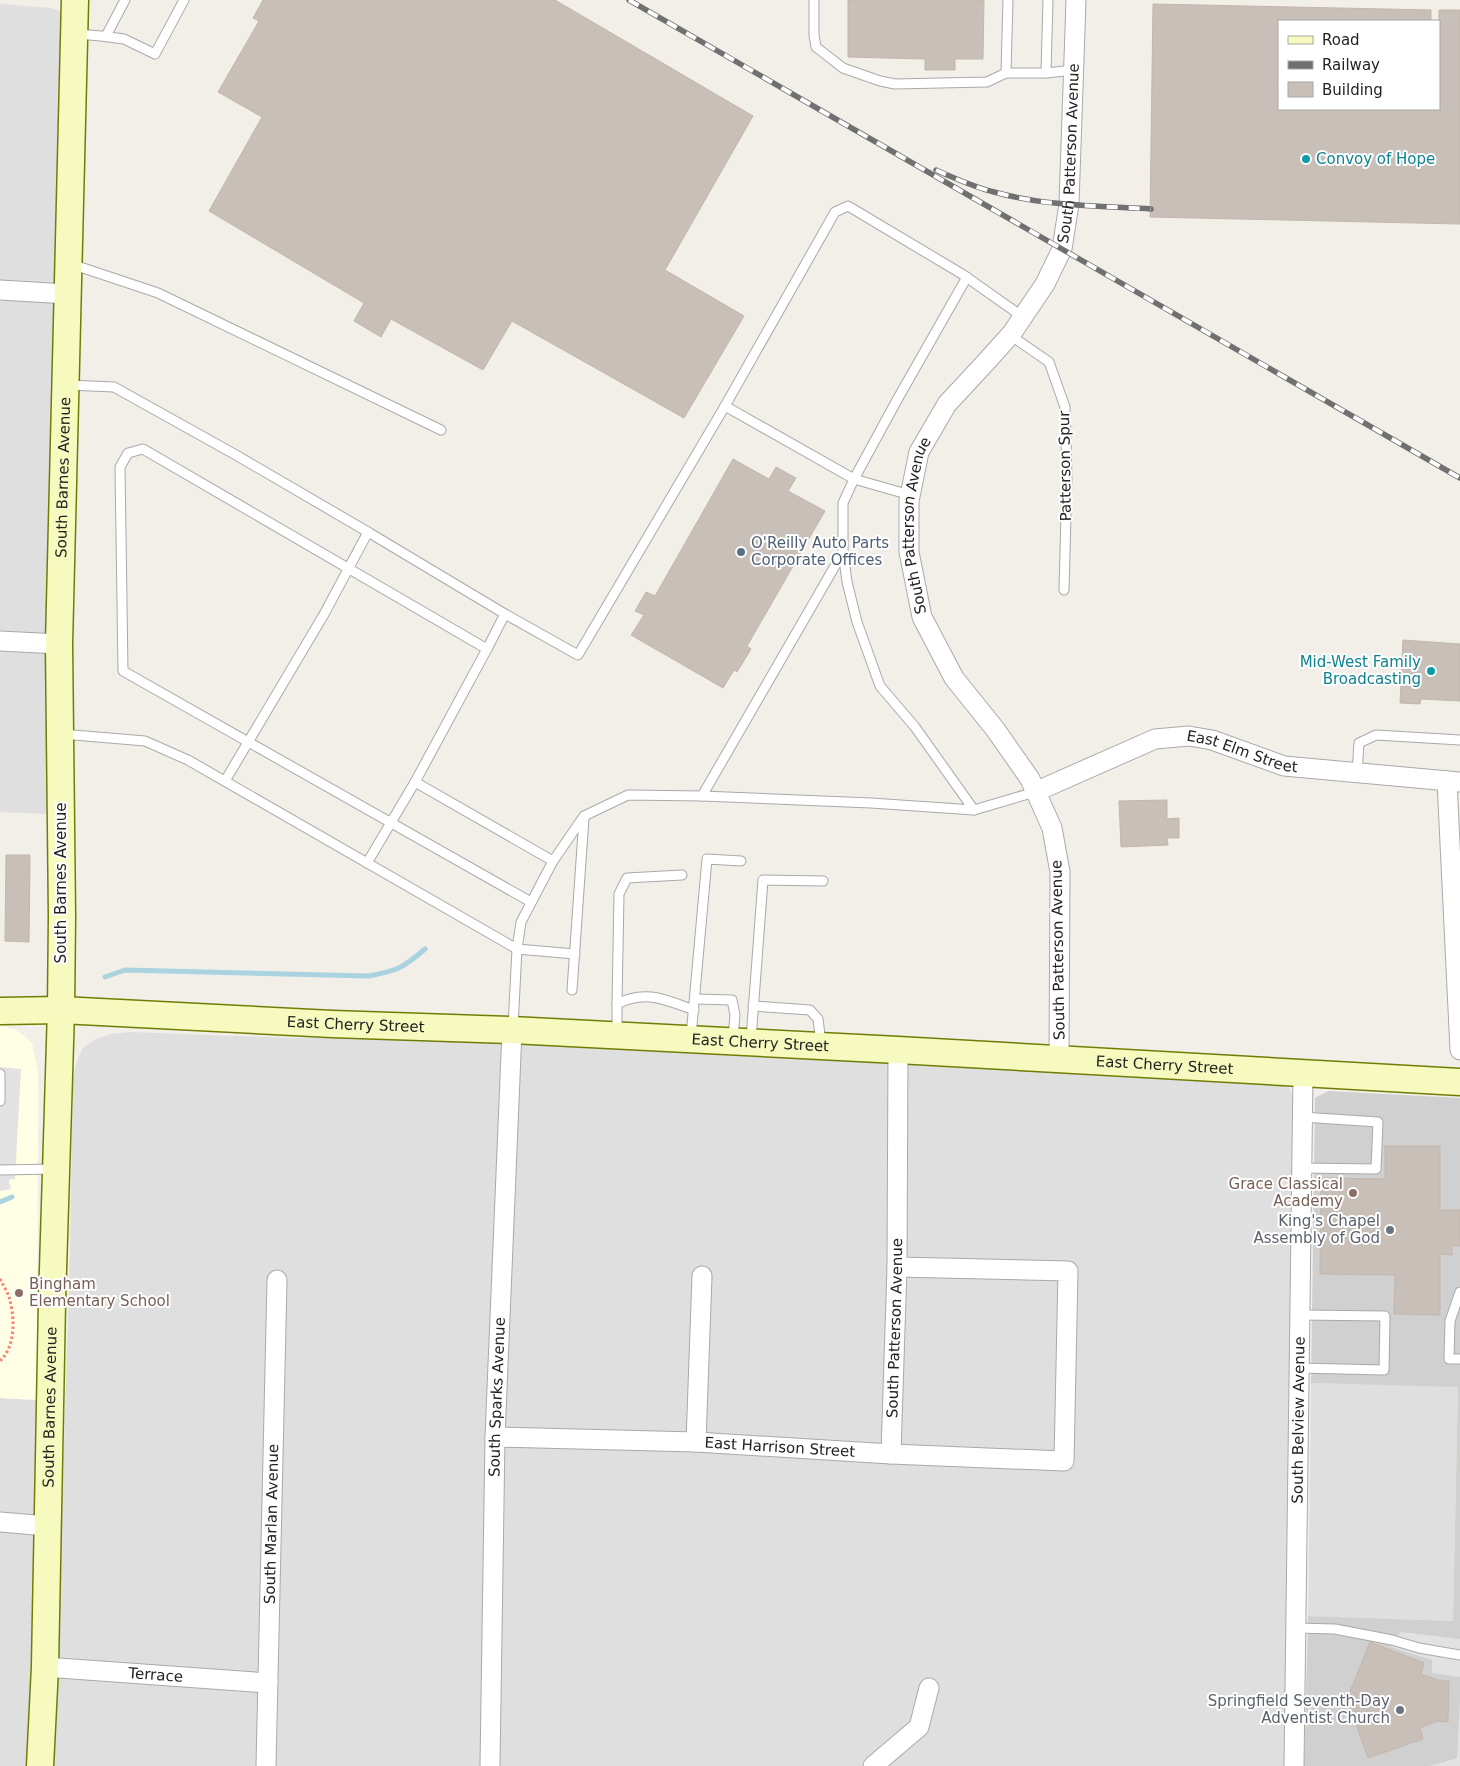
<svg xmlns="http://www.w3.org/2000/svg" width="1460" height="1766" viewBox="0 0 1460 1766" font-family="'DejaVu Sans',sans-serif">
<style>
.residential{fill:#e0dfdf}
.education{fill:#ffffe5}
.religious{fill:#d0d0d0}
.parking{fill:#e2e2e2}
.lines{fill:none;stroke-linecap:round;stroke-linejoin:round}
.stream{stroke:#aad3df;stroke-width:5}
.building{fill:#c7bfb8;stroke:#c4b6ab}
.lane-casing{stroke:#a9a9a9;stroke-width:11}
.street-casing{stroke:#a9a9a9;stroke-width:21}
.secondary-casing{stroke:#707d05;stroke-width:29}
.path{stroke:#fa8072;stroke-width:3;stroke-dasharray:2.5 2.5;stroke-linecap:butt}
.lane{stroke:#fff;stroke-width:9}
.street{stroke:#fff;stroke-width:19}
.secondary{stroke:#f7fabf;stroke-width:26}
.rail-casing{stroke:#707070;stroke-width:5.5}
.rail{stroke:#fff;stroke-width:4;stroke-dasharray:11;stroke-linecap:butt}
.culture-dot{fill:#0f9aa8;stroke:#fff;stroke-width:2}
.service-dot{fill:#5c6f8a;stroke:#fff;stroke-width:2}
.education-dot{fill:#8d6e63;stroke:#fff;stroke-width:2}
.worship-dot{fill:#6b7280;stroke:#fff;stroke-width:2}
.labels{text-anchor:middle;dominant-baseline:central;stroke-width:4;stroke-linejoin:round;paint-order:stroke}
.street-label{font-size:15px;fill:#222;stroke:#fff}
.culture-label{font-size:15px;fill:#0d838f;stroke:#fff;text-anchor:start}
.service-label{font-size:15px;fill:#4e5e75;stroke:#fff;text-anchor:start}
.education-label{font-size:15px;fill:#785e54;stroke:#fff;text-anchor:end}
.worship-label{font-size:15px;fill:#5b616d;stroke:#fff;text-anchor:end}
</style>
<rect width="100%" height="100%" fill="#f2efe9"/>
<g class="residential">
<polygon points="0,4 51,8 59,11 62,18 47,814 0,812"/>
<polygon points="131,1032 293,1038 390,1036 1278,1083 1290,1089 1293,1099 1286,1766 54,1766 70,1252 73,1077 77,1061 83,1048 94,1040 111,1034"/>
<polygon points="1311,1383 1458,1386 1453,1621 1308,1616"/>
<polygon points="0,1398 37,1400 33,1766 0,1766"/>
</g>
<polygon class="education" points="0,1025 17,1030 32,1043 38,1073 37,1400 0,1398"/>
<polygon class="religious" points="1328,1091 1460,1098 1460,1766 1304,1766 1308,1616 1453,1621 1458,1387 1311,1383 1315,1098"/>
<g class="parking">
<polygon points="0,1067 21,1069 15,1179 11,1179 9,1181 11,1189 0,1191"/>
<polygon points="1401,1632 1460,1639 1460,1677 1432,1673 1432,1660 1391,1647"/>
<polygon points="1460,1700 1460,1766 1430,1766 1457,1758"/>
</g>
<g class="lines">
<g class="stream">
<path d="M105 977 125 970 368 976C397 971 403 968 425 949"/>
<polyline points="0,1202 12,1197"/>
</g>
</g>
<g class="building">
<polygon points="263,0 555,0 753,116 665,270 744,316 684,418 512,321 483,370 391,319 381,337 354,321 364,303 209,211 262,117 218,92 259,21 253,18"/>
<polygon points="848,0 984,0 983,59 955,59 955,70 925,70 925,59 848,57"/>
<polygon points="1153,4 1431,10 1431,21 1279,21 1279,109 1439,109 1439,10 1460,10 1460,224 1150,217"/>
<polygon points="733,459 769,479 776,467 796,478 788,491 825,511 747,646 751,649 737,672 734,670 723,688 631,635 644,615 635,611 646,592 655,596"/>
<polygon points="1403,640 1460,644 1460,701 1421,699 1420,704 1400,703"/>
<polygon points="1167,800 1167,819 1179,818 1179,838 1167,838 1168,845 1121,847 1119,801"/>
<polygon points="6,855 30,855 29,942 5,941"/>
<polygon points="1385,1146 1440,1146 1440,1210 1460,1210 1460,1246 1452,1246 1452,1255 1440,1254 1440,1315 1394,1314 1395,1275 1320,1274 1321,1178 1385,1179"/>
<polygon points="1370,1642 1424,1663 1421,1674 1441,1681 1449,1681 1448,1722 1437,1721 1420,1728 1423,1739 1368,1758 1347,1699"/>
</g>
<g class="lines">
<defs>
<g id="lane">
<polyline points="814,0 814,35 816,47 843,68 880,81 895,84 987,82 1006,73 1046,73 1074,70"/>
<polyline points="77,34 101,36 124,39 155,54 184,0"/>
<polyline points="106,36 125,0"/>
<polyline points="1006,73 1008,0"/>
<polyline points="1046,73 1048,0"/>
<polyline points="71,264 158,293 441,430"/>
<polyline points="1010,335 1049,362 1065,407 1067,478 1064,590"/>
<polyline points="68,385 114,387 236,455 368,532 323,616 225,781"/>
<polyline points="725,406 854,479 843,503 843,552 847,582 857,622 880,686 915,727 974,810"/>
<polyline points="910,495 854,479 897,400 967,277"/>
<polyline points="368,532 505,614 578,655 725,406 835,212 848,206 962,274 1023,317"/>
<polyline points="505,614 487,649 143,449 128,453 120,467 123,671 531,902"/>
<polyline points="62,734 145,741 188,760 517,949 575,954"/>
<polyline points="1357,773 1359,743 1376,735 1460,740"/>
<polyline points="415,782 553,861"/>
<polyline points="702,796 843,552"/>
<polyline points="367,863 415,782 487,649"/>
<polyline points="572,990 584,818"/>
<polyline points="695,999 732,1000 735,1015 733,1039"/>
<polyline points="617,1004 619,894 627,878 682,875"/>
<polyline points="753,1006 810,1010 818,1019 821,1043"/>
<polyline points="513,1027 517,949 521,922 553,861 584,816 628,795 702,796 871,803 974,810 1035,792"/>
<path d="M617 1033V1004C645 989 666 1000 694 1010"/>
<polyline points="691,1036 707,859 741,861"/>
<polyline points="751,1039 763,880 823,881"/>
<polyline points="0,1074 0,1101"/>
<polyline points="1302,1168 1376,1169 1378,1122 1302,1117"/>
<polyline points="0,1170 55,1169"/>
<polyline points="1460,1292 1450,1321 1449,1359 1460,1359"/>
<polyline points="1299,1368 1384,1370 1385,1316 1300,1315"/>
<polyline points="1296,1628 1335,1629 1392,1640 1419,1648 1460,1655"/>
</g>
<g id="street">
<polyline points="0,290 67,294"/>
<polyline points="0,641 59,644"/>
<polyline points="1447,781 1460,1050"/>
<path id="s1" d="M1035 792 1155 739 1189 736 1212 740 1284 766 1460 782"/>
<path id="s2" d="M1059 1059 1060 872 1052 828 1030 779 995 729 954 678 922 617 909 552V501L919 452 947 404 986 362 1012 333 1045 284 1062 249 1069 204 1076 0"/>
<path id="s3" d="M495 1437 696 1442 891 1454 1064 1461 1068 1271 897 1267"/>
<polyline points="696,1442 702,1276"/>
<path id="s4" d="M891 1454 897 1267 898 1050"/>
<polyline points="0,1522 47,1526"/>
<path id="s5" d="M45 1667 268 1683"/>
<path id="s6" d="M266 1766 277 1280"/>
<path id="s7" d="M490 1766 495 1437 512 1030"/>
<polyline points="873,1766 919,1727 929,1688"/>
<path id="s8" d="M1294 1766 1303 1074"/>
</g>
<g id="secondary">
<path id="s9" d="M0 1011 61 1010 332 1024 512 1030 898 1050 1460 1082"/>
<path id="s10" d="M40 1766 45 1667 52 1302 61 1010 62 917 59 644 75 0"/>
</g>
</defs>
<use href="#lane" class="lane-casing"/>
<use href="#street" class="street-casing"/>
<use href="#secondary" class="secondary-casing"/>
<path class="path" d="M0 1279C3 1285 7 1291 9 1297 15 1317 16 1346 0 1361"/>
<use href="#lane" class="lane"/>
<use href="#street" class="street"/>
<use href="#secondary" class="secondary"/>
<defs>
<g id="rail">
<polyline points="629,0 1460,478"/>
<path d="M936 170C954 178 974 187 994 192 1044 206 1098 206 1151 209"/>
</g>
</defs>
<use href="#rail" class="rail-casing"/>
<use href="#rail" class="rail"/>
</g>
<g class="culture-dot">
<circle cx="1306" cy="159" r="5"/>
<circle cx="1431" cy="671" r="5"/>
</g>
<circle class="service-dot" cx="741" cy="552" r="5"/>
<g class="education-dot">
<circle cx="1353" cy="1193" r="5"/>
<circle cx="19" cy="1293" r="5"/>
</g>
<g class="worship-dot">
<circle cx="1390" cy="1230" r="5"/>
<circle cx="1400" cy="1710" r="5"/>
</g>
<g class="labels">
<g class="street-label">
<text stroke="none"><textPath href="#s2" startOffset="994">South Patterson Avenue</textPath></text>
<text transform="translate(1065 466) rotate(-91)">Patterson Spur</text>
<text stroke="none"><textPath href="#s10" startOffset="1289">South Barnes Avenue</textPath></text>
<text stroke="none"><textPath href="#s2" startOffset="574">South Patterson Avenue</textPath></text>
<text stroke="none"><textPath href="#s1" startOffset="221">East Elm Street</textPath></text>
<text transform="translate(61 883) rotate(-90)">South Barnes Avenue</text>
<text transform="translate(1058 950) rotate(-91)">South Patterson Avenue</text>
<text stroke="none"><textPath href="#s9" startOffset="356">East Cherry Street</textPath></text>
<text stroke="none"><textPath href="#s9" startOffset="761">East Cherry Street</textPath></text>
<text stroke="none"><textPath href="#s9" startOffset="1166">East Cherry Street</textPath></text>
<text stroke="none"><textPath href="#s4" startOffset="126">South Patterson Avenue</textPath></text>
<text stroke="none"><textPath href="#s7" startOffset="369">South Sparks Avenue</textPath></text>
<text stroke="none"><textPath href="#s10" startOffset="359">South Barnes Avenue</textPath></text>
<text stroke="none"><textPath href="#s8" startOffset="346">South Belview Avenue</textPath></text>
<text stroke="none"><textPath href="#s3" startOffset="285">East Harrison Street</textPath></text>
<text stroke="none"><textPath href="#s6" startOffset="242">South Marlan Avenue</textPath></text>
<text stroke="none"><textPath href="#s5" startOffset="111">Terrace</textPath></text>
</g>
<g class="culture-label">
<text x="1316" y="159">Convoy of Hope</text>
<text x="1421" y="662" text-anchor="end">Mid-West Family<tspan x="1421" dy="17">Broadcasting</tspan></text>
</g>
<g class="service-label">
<text x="751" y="543">O'Reilly Auto Parts<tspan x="751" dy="17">Corporate Offices</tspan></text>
</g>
<g class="education-label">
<text x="1343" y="1184">Grace Classical<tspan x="1343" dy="17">Academy</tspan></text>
<text x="29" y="1284" text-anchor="start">Bingham<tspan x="29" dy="17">Elementary School</tspan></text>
</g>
<g class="worship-label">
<text x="1380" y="1221">King's Chapel<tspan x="1380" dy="17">Assembly of God</tspan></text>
<text x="1390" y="1701">Springfield Seventh-Day<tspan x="1390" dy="17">Adventist Church</tspan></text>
</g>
</g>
<rect x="1278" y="20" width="162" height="90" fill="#ffffff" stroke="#a7a7a7"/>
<rect x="1288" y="36" width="25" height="8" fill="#f7fabf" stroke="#a7a7a7"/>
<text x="1322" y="45" font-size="15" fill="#222222">Road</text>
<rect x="1288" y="61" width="25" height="8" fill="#707070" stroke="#a7a7a7"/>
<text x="1322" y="70" font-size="15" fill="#222222">Railway</text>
<rect x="1288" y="82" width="25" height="15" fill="#c7bfb8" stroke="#a7a7a7"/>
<text x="1322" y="95" font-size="15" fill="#222222">Building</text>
</svg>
